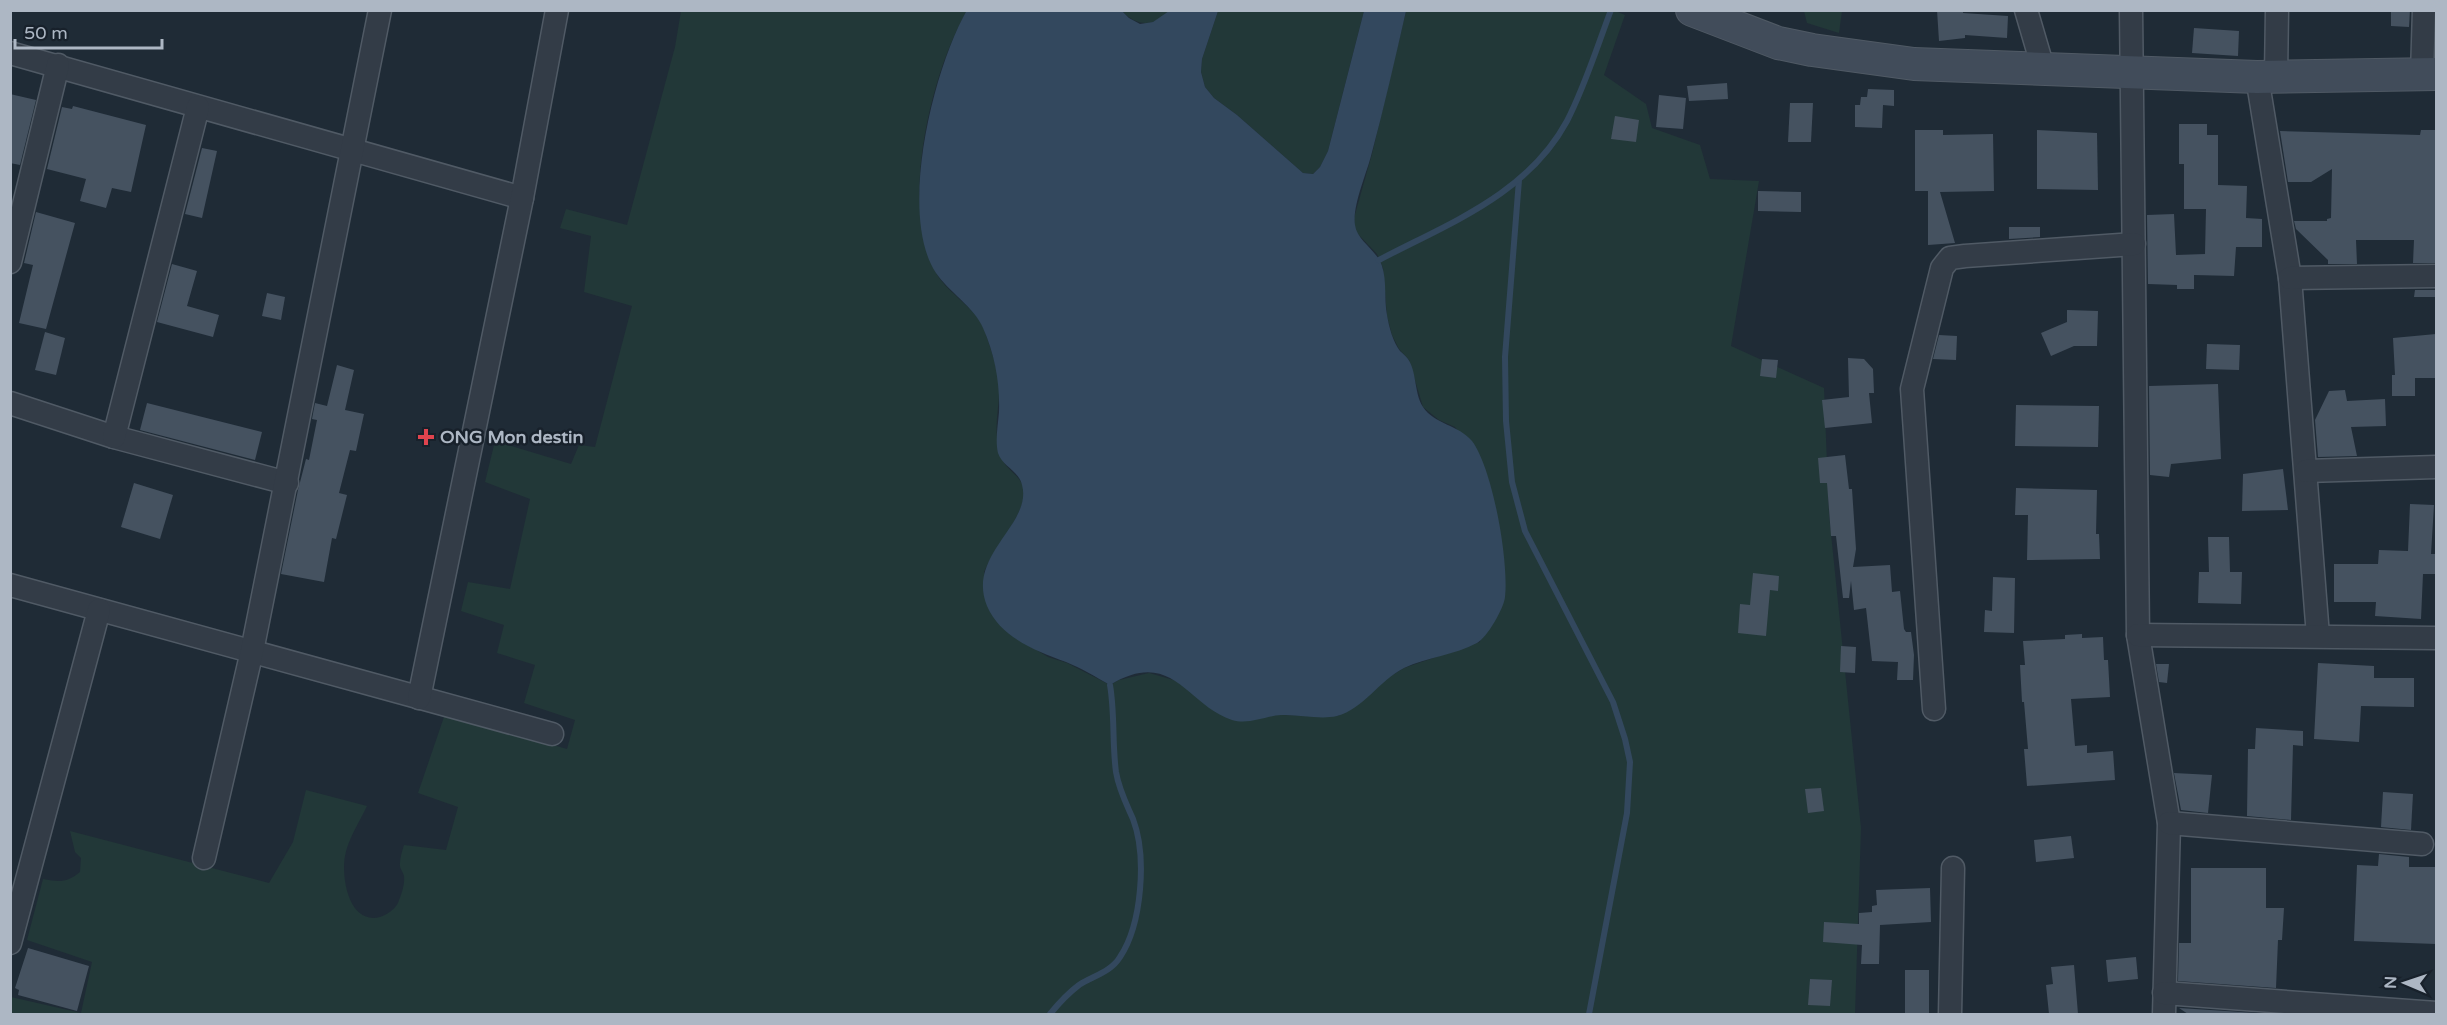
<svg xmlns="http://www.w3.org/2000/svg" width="2447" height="1025" viewBox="0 0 2447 1025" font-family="'Varela Round',sans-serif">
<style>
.green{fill:#223838}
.water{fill:#33485e}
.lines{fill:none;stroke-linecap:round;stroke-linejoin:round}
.stream{stroke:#33485e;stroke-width:6}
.building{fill:#455260}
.street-casing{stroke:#505a65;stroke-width:25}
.secondary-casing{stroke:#505a65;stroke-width:34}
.street{stroke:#333c47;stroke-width:22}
.secondary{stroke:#414c5a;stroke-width:32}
.health-dot{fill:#e0444e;stroke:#18212b;stroke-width:2}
.labels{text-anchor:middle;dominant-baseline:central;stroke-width:5;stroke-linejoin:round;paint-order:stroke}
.poi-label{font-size:18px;font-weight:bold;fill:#adb7c4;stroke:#18212b;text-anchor:start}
</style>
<rect width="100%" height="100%" fill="#1f2b36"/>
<g class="green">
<path d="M1613 10 1625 15 1604 75 1646 104 1652 128 1700 145 1710 179 1759 181 1731 346 1824 388 1829 514 1861 828 1855 1014H11V997L81 1013 92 962 27 940 43 879C59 882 67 883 80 872L81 858 75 852 70 831 269 883 293 842 306 790 367 806C360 821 348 839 345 856 341 878 349 925 380 917 387 915 395 909 398 903 401 895 405 885 404 876 403 872 399 868 400 863 400 858 402 851 404 845L446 850 458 807 418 793 445 714 567 749 575 720 524 703 535 665 497 653 504 625 461 611 468 582 510 589 530 499 485 482 495 441 571 464 579 445 595 447 632 306 584 292 591 236 560 228 566 209 627 225 675 47 681 11H967C937 62 916 148 920 208 921 224 929 254 935 270 943 291 976 307 984 329 990 347 998 367 999 386 1000 403 995 420 997 436 998 443 999 452 1002 459 1008 473 1026 477 1024 496 1020 521 994 548 984 572L1008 633 1048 657 1067 663 1110 685 1119 680 1149 673 1177 681 1190 690 1280 715 1338 716 1356 705 1384 680 1404 668 1480 642 1497 513 1482 463 1455 427 1439 420 1423 407 1409 360 1399 349 1392 335 1387 316 1383 268 1377 254 1355 231 1354 218 1372 154 1406 11Z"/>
<path d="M1122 11H1169C1154 28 1136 26 1122 11Z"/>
<polygon points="1218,11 1364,11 1328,151 1320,167 1313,174 1303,173 1237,115 1214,98 1205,87 1201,72 1202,59"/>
<polygon points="1804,11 1842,11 1839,33 1807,23"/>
</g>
<path class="water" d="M967 10 1122 11 1129 18 1140 24 1153 22 1169 11H1218L1202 59 1201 72 1205 87 1214 98 1237 115 1303 173 1313 174 1320 167 1328 151 1364 11H1406C1395 59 1384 108 1371 156 1366 175 1352 207 1355 225 1357 241 1377 250 1382 266 1387 281 1384 299 1387 315 1389 327 1393 342 1400 351 1403 354 1406 356 1408 359 1417 372 1414 393 1423 407 1434 424 1459 425 1472 441 1493 469 1509 562 1505 597 1504 608 1487 638 1477 643 1455 655 1427 657 1404 668 1380 680 1363 709 1337 716 1319 720 1299 714 1281 715 1265 716 1249 725 1232 720 1186 705 1173 647 1110 685 1096 677 1081 668 1066 662 1036 651 1001 638 987 606 966 555 1033 524 1022 485 1019 471 1002 466 998 453 995 440 998 425 999 412 1000 383 995 355 983 328 975 308 948 291 936 273 897 214 934 67 967 10Z"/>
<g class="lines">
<g class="stream">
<polyline points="1519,180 1505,357 1506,421 1512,482 1525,531 1613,702 1625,739 1630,762 1627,813 1589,1014"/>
<path d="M1379 260C1449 223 1527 195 1567 121 1585 86 1597 47 1611 10"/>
<path d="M1050 1014C1059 1003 1067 994 1079 985 1093 976 1111 972 1120 957 1142 924 1147 856 1133 819 1126 803 1119 790 1116 772 1112 743 1115 714 1110 685"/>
</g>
</g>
<g class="building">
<polygon points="1937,10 1963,10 1963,13 2008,16 2007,38 1965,35 1965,38 1939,41"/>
<polygon points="2391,10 2410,10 2409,27 2391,26"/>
<polygon points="2194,28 2239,31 2238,56 2192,53"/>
<polygon points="1727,83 1728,99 1689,101 1687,86"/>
<polygon points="1868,89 1894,90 1894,106 1883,105 1882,128 1855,127 1855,105 1860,105 1861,97 1867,97"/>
<polygon points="10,94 36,100 20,165 10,163"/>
<polygon points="1659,95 1686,98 1683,129 1656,127"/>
<polygon points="1790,103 1813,103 1811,142 1788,142"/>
<polygon points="73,106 146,125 131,192 112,188 106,208 80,201 86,179 47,169 62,107 72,109"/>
<polygon points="1615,116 1639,120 1636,142 1611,139"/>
<polygon points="2179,124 2207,124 2207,135 2218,135 2218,185 2247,186 2246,218 2262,219 2262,247 2236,247 2234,276 2194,275 2194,289 2177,289 2177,285 2148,284 2147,215 2174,214 2176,255 2205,254 2206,209 2184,209 2184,164 2179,164"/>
<polygon points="1915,130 1943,130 1943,135 1993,134 1994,191 1940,192 1955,243 1928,245 1928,191 1915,191"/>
<polygon points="2037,130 2097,133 2098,190 2037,189"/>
<polygon points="2421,130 2436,130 2436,263 2413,263 2414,240 2356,240 2357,264 2328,264 2328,260 2296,229 2294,221 2327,221 2327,219 2331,218 2332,169 2311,182 2288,182 2280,131 2420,135"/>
<polygon points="202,148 217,151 202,218 185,214"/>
<polygon points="1758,191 1801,192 1801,212 1758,211"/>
<polygon points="36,212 75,223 46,329 19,323 33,265 24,263"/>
<polygon points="2009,227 2040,227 2040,237 2009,239"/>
<polygon points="172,264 197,271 187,306 219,315 213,337 157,322"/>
<polygon points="2436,290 2436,297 2414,297 2415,290"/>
<polygon points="267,293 285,297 281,320 262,316"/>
<polygon points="2067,310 2098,311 2097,346 2074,346 2051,356 2041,333 2067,322"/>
<polygon points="45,332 65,338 56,375 35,370"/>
<polygon points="2436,334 2436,378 2415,378 2415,396 2392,396 2392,375 2395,375 2393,338"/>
<polygon points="1939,335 1957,336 1956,360 1933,359"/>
<polygon points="2207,344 2240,345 2239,370 2206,369"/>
<polygon points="1848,358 1864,359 1873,369 1874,393 1869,393 1872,423 1825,428 1822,400 1849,397"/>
<polygon points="1762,359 1778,360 1776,378 1760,376"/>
<polygon points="337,365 354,370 345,410 364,414 356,451 350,450 339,493 347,495 336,539 332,538 324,582 281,574 298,490 306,459 309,460 317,420 312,419 315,403 327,406"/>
<polygon points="2218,384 2221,459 2171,464 2169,477 2150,475 2149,386"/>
<polygon points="2345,390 2347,401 2385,399 2386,426 2351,427 2357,456 2318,457 2315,420 2329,391"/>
<polygon points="147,403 262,432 255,460 140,430"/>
<polygon points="2016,405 2099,406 2098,447 2015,446"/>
<polygon points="1845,455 1849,489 1852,489 1856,549 1853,567 1890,565 1892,592 1900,591 1904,629 1906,632 1911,632 1914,655 1913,680 1897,680 1898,662 1872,661 1866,608 1854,610 1851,581 1849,598 1843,598 1836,536 1831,536 1827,483 1820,483 1818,458"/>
<polygon points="2283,469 2288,510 2242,511 2243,474"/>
<polygon points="134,483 173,495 160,539 121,527"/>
<polygon points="2016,488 2097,490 2096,534 2099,534 2100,559 2027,560 2028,515 2015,515"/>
<polygon points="2410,504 2434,505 2431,554 2436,554 2436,574 2423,574 2421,619 2375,616 2376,602 2334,602 2334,564 2378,564 2379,550 2408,551"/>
<polygon points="2208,537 2229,537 2230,572 2242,572 2241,604 2198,603 2199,572 2209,572"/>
<polygon points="1753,573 1779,576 1778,591 1770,590 1766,636 1738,633 1740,604 1750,605"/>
<polygon points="1993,577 2015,578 2014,633 1984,632 1985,610 1992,611"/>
<polygon points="2082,634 2082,638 2103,637 2104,660 2108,660 2110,697 2071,699 2075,746 2087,745 2087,753 2113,751 2115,780 2027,786 2024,749 2028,749 2024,702 2022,702 2020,665 2025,665 2023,641 2065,639 2065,635"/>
<polygon points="1841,646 1856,647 1855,673 1840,672"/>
<polygon points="2318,663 2374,666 2374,678 2414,678 2414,707 2361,706 2359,742 2314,739"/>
<polygon points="2156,664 2169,664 2167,683 2159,682"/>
<polygon points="2256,728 2303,731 2303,746 2293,745 2291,820 2247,816 2248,749 2255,749"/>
<polygon points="2174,773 2212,775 2208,813 2181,810"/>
<polygon points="1821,788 1824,811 1808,813 1805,789"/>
<polygon points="2383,792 2413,794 2411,830 2381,827"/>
<polygon points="2071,836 2074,858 2036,862 2034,840"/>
<polygon points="2379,854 2409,857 2409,867 2436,867 2436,944 2354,941 2357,865 2378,866"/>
<polygon points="2191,868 2266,868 2266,908 2284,908 2282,940 2278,940 2276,988 2178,981 2179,943 2191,943"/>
<polygon points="1930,888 1931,922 1880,925 1879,964 1861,964 1862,945 1823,942 1824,922 1859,924 1859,913 1872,912 1872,906 1877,905 1876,890"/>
<polygon points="28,948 89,966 77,1011 18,995 19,990 15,988"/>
<polygon points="2136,957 2138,979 2108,982 2106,960"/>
<polygon points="2074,965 2078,1014 2049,1014 2046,985 2053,984 2051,967"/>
<rect x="1905" y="970" width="24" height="44"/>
<polygon points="1810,979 1832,980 1830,1006 1808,1005"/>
<polygon points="2179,1008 2272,1014 2188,1014"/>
</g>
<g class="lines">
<defs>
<g id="street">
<polyline points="2026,10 2043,68"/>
<polyline points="2131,10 2138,635 2169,823 2164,1014"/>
<polyline points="10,53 522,198"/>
<polyline points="2422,74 2424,10"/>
<polyline points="2276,76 2277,10"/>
<polyline points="2257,77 2290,278 2318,636"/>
<polyline points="10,262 58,65"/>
<polyline points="2290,278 2436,276"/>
<polyline points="10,403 114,437 287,483"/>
<polyline points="114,437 198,107"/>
<polyline points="2306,471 2436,467"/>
<polyline points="10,585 552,734"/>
<polyline points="2138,635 2436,638"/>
<polyline points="419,698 522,198 557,10"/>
<polyline points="1934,709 1912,389 1942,268 1950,258 1965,256 2134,244"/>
<polyline points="2169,823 2422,844"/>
<polyline points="204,858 252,651 380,10"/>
<polyline points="10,943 99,610"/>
<polyline points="2164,993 2436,1013"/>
<polyline points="1950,1014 1953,868"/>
</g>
<polyline id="secondary" points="1692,10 1778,43 1812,50 1914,64 2257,77 2436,74"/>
</defs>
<use href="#street" class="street-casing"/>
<use href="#secondary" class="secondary-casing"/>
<use href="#street" class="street"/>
<use href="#secondary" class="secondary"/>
</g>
<path class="health-dot" d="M423 428h6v6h6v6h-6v6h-6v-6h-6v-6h6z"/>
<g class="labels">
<g class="poi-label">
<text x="440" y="437">ONG Mon destin</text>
</g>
</g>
<rect width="2447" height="1025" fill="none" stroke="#adb7c4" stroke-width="24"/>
<g transform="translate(2405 983) rotate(272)" stroke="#18212b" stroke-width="4.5" paint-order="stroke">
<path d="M0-4.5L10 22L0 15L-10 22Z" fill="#adb7c4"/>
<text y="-9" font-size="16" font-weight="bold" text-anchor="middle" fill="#adb7c4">N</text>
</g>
<path d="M15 39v9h147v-9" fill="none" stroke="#adb7c4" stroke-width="3"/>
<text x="24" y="39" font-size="18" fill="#adb7c4" stroke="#18212b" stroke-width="4.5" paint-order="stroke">50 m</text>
</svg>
